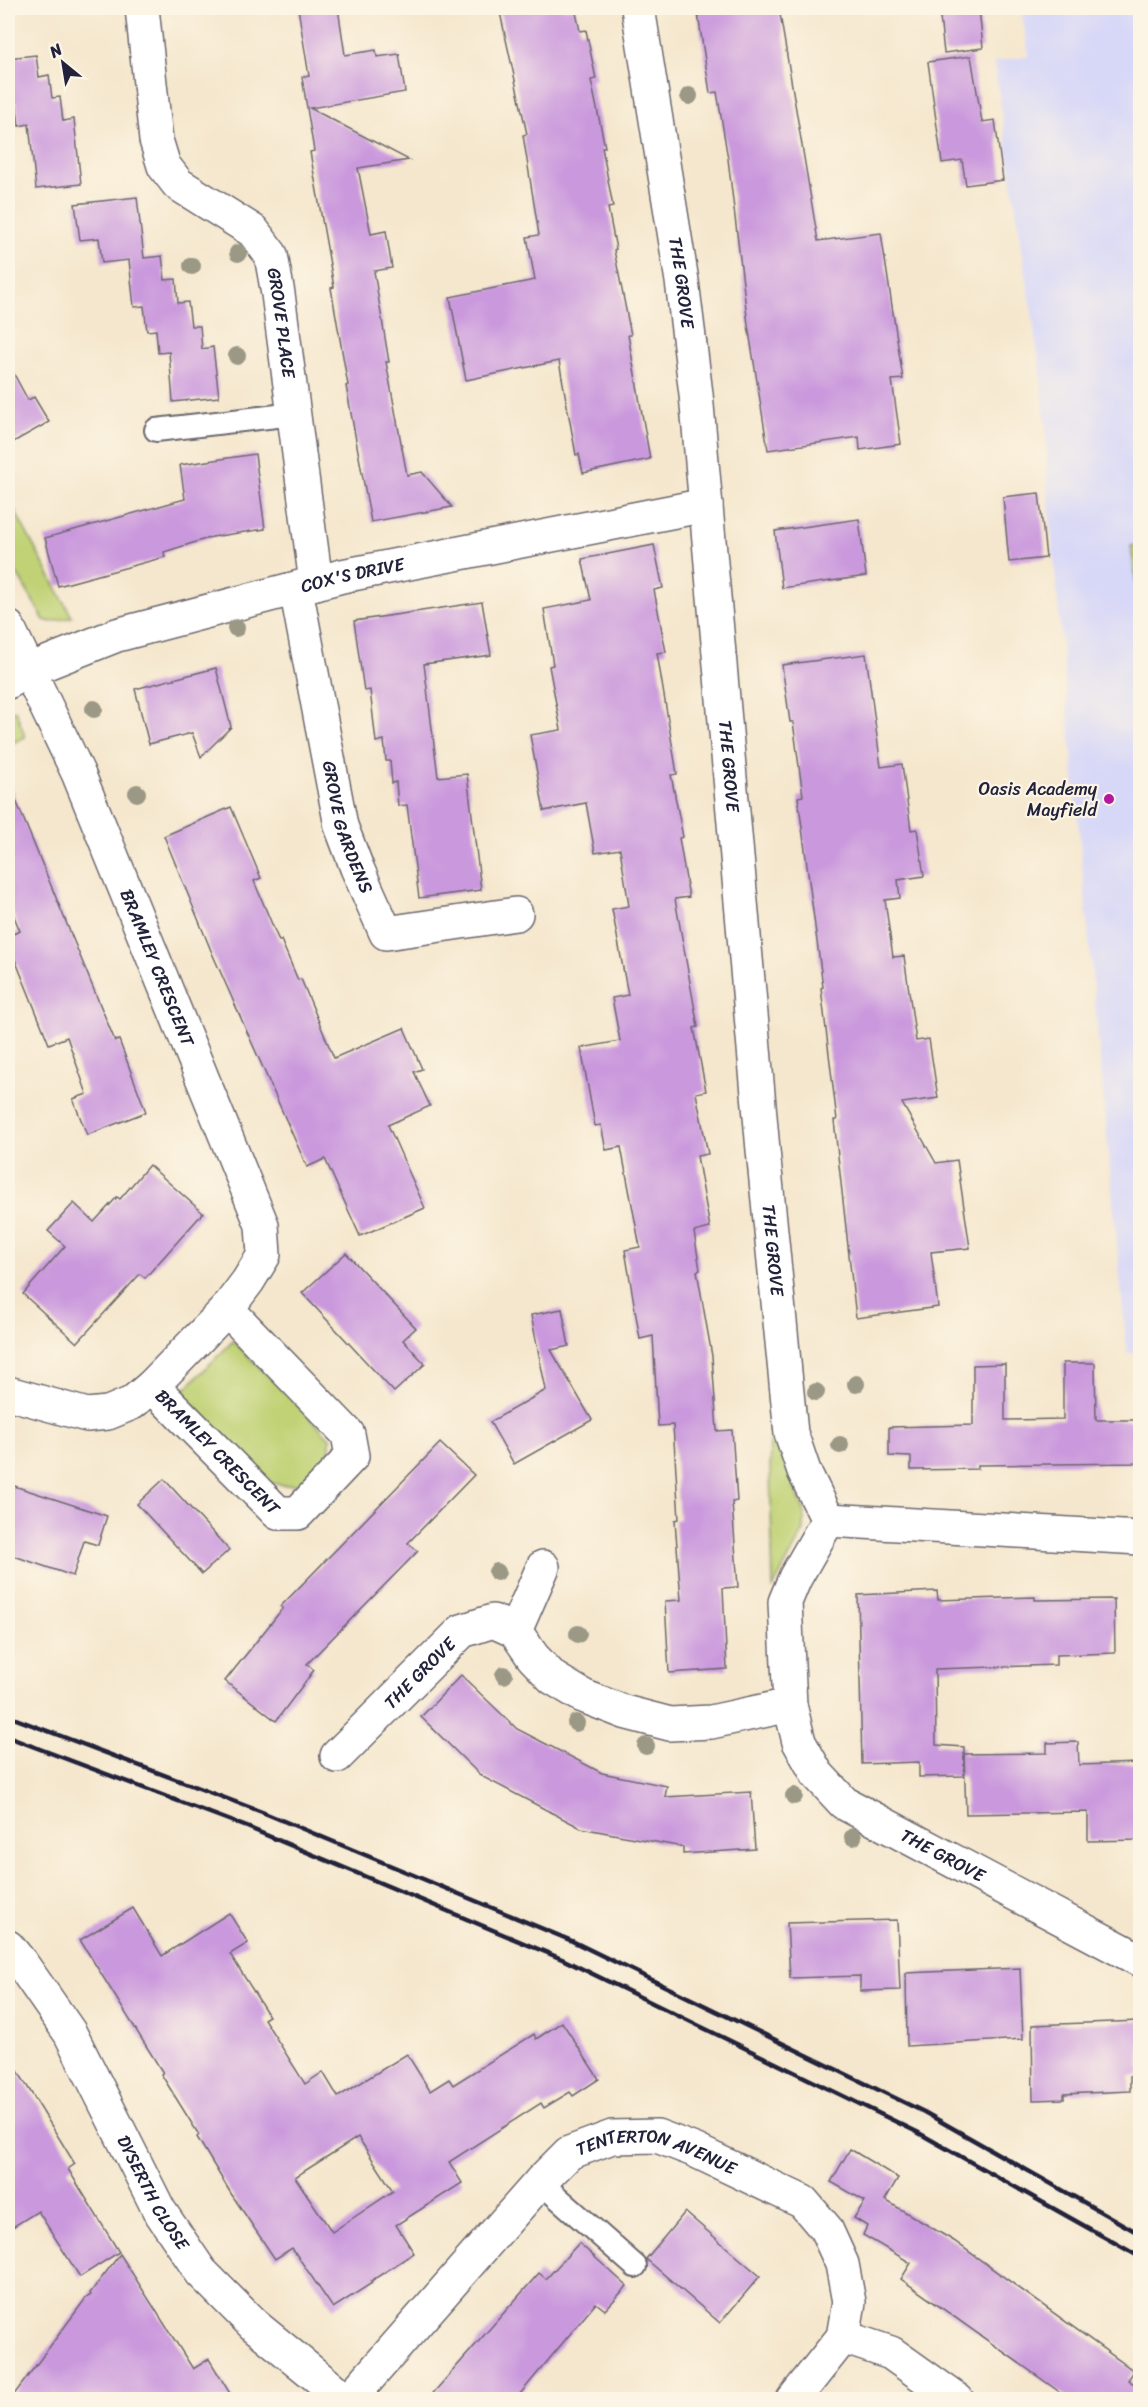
<svg xmlns="http://www.w3.org/2000/svg" width="1148" height="2407" viewBox="0 0 1148 2407" font-family="Sriracha,sans-serif">
<style>
.built{fill:#d7d7f8}
.green{fill:#c0d275;stroke:#717a58;stroke-width:1.5}
.building{fill:#ca99dd;fill-rule:evenodd}
.lines{fill:none;stroke-linecap:round;stroke-linejoin:round}
.lane-casing{stroke:#6c676e;stroke-width:26}
.street-casing{stroke:#6c676e;stroke-width:36}
.lane{stroke:#fff;stroke-width:22}
.street{stroke:#fff;stroke-width:33}
.rail{stroke:#22223b;stroke-width:4.5}
.tree{fill:#9b9886}
.poi-dot{fill:#b5179e;stroke:#fcf5e5;stroke-width:2}
.labels{text-anchor:middle;dominant-baseline:central;stroke-width:4.5;stroke-linejoin:round;paint-order:stroke}
.street-label{font-size:18px;fill:#22223b;stroke:#fcf5e5}
.poi-label{font-size:18px;fill:#22223b;stroke:#fcf5e5;text-anchor:end}
</style>
<rect width="100%" height="100%" fill="#fcf5e5"/>
<filter id="ink" filterUnits="userSpaceOnUse"><feTurbulence type="fractalNoise" baseFrequency=".0167" numOctaves="2"/><feDisplacementMap in="SourceGraphic" scale="12" xChannelSelector="R" yChannelSelector="G"/><feConvolveMatrix kernelMatrix="1 2 1 2 8 2 1 2 1" color-interpolation-filters="sRGB"/></filter>
<filter id="wash" filterUnits="userSpaceOnUse"><feTurbulence type="fractalNoise" baseFrequency=".008" numOctaves="4" result="noise"/><feDisplacementMap in="SourceGraphic" scale="24" xChannelSelector="R" yChannelSelector="G"/><feGaussianBlur stdDeviation="1.35" result="paint"/><feColorMatrix in="noise" values="0 0 0 0 0 0 0 0 0 0 0 0 0 0 0 0 0 1.4 0 .05"/><feComposite in="paint" operator="in"/></filter>
<g filter="url(#wash)">
<rect width="100%" height="100%" fill="#f5e7cd"/>
<polygon class="built" points="1021,8 1140,8 1140,1352 1127,1353 1047,484 1047,438 1040,367 994,62 1029,56"/>
<g class="green">
<polygon points="8,498 72,617 51,622 44,620 8,558"/>
<polygon points="1140,545 1140,613 1131,546"/>
<polygon points="8,711 16,711 25,737 8,745"/>
<path d="M233 1341 330 1438C332 1476 303 1492 268 1482L188 1400 184 1390Z"/>
<polygon points="769,1425 774,1426 782,1458 804,1510 804,1530 773,1588"/>
</g>
<g id="blocks">
<g class="building">
<polygon points="298,8 338,8 345,55 376,50 377,57 399,54 405,92 310,108 409,160 358,168 371,234 386,231 392,268 374,271 389,362 386,362 407,475 422,472 452,507 371,522 346,386 348,385 331,288 334,287 310,152 314,151 302,77 309,76"/>
<polygon points="499,8 575,8 580,31 586,30 596,79 591,80 605,147 602,147 613,207 608,208 616,249 614,250 631,335 628,335 650,459 583,473 579,454 576,455 559,361 466,380 450,297 535,280 527,237 539,235 523,135 527,134"/>
<polygon points="697,8 779,8 818,241 881,233 903,379 892,380 901,444 860,450 859,437 768,450 748,325 728,159 717,92 710,93"/>
<polygon points="939,8 979,8 983,48 944,53"/>
<polygon points="36,55 39,77 49,75 52,98 60,97 63,121 74,119 81,184 36,189 29,124 19,126 16,102 8,103 8,58"/>
<polygon points="971,56 982,122 995,120 1003,180 966,185 962,160 942,163 928,62"/>
<polygon points="137,197 144,258 162,256 165,280 176,279 178,303 188,302 191,326 200,326 202,349 213,347 219,397 173,402 169,352 158,353 156,330 147,331 144,306 134,307 129,260 102,263 99,238 80,240 75,204"/>
<polygon points="8,363 28,400 34,397 49,422 8,445"/>
<polygon points="255,454 265,529 212,537 164,552 165,557 58,586 45,538 185,499 180,465"/>
<polygon points="1039,493 1046,558 1009,562 1003,497"/>
<polygon points="859,519 866,576 782,588 775,531"/>
<polygon points="654,545 663,588 654,590 666,652 657,653 677,774 671,775 683,837 679,838 689,897 675,899 698,1027 694,1028 706,1091 696,1093 708,1154 697,1156 710,1228 694,1232 700,1270 697,1271 712,1356 717,1431 732,1430 737,1501 732,1502 738,1587 723,1588 727,1669 669,1673 665,1601 681,1600 675,1520 679,1519 673,1425 658,1426 653,1336 640,1339 625,1250 640,1247 621,1147 606,1150 601,1125 595,1126 581,1048 620,1041 612,998 628,995 612,909 629,906 620,849 595,853 586,803 544,811 530,735 561,730 549,666 553,665 544,609 591,600 582,559"/>
<polygon points="482,602 491,655 424,664 438,777 467,774 481,890 419,898 407,805 398,806 396,782 392,783 390,761 386,761 384,740 376,742 370,690 364,691 354,621"/>
<polygon points="866,654 881,767 902,764 911,830 917,829 924,876 898,880 900,898 885,900 893,957 904,956 916,1041 929,1039 938,1098 902,1103 936,1163 957,1160 970,1248 931,1252 938,1307 856,1318 834,1120 837,1120 821,988 823,987 798,797 803,796 793,722 790,722 782,665"/>
<polygon points="216,668 231,727 201,757 192,733 149,744 135,689"/>
<polygon points="8,781 115,1041 119,1040 146,1112 87,1135 73,1099 87,1094 67,1037 49,1044 8,942 8,936 20,931 8,902"/>
<polygon points="231,807 261,878 254,881 279,941 281,940 298,980 301,979 334,1058 404,1028 422,1069 414,1072 430,1106 388,1125 425,1208 360,1236 325,1159 307,1167 212,953 164,836"/>
<polygon points="149,1165 203,1213 145,1278 140,1274 77,1343 23,1294 65,1246 48,1231 74,1203 94,1222 117,1197 120,1199"/>
<polygon points="346,1253 416,1328 403,1340 425,1364 394,1392 302,1293"/>
<polygon points="562,1309 569,1346 551,1350 592,1420 514,1464 490,1422 546,1390 531,1315"/>
<polygon points="1063,1363 1095,1363 1096,1420 1140,1420 1140,1463 978,1465 978,1469 911,1470 911,1457 889,1456 889,1427 973,1425 973,1365 1005,1364 1005,1420 1063,1419"/>
<polygon points="440,1443 474,1475 408,1543 418,1551 307,1664 314,1670 276,1721 225,1681 283,1608 281,1606"/>
<polygon points="164,1479 229,1550 202,1574 137,1504"/>
<polygon points="8,1484 107,1516 98,1545 84,1541 73,1576 8,1554"/>
<polygon points="937,1591 938,1600 1035,1597 1035,1600 1114,1599 1115,1653 1056,1655 1056,1665 935,1669 936,1745 964,1747 964,1776 919,1777 919,1762 862,1764 858,1595"/>
<polygon points="461,1675 517,1729 602,1773 667,1786 665,1797 751,1792 755,1849 683,1854 683,1847 581,1828 481,1776 421,1717"/>
<polygon points="1078,1742 1079,1765 1140,1763 1140,1840 1088,1841 1088,1812 966,1814 964,1754 1047,1753 1047,1743"/>
<path d="M133 1908 162 1956 229 1913 248 1943 230 1954 269 2016 264 2019 305 2084 323 2072 338 2097 407 2054 430 2091 449 2079 453 2085 534 2034 536 2039 562 2022 599 2079 573 2096 570 2092 544 2108 541 2103 449 2162 462 2183 396 2225 414 2253 371 2281 372 2283 333 2308 292 2248 275 2259 230 2192 197 2137 199 2135 161 2074 163 2073 80 1940ZM358 2137 393 2191 332 2232 295 2177Z"/>
<polygon points="897,1920 900,1990 860,1991 860,1976 790,1978 787,1923"/>
<polygon points="1020,1968 1023,2039 907,2046 906,1973"/>
<polygon points="1140,2021 1140,2075 1130,2076 1130,2091 1064,2094 1064,2099 1033,2100 1032,2025"/>
<polygon points="8,2055 75,2164 68,2169 119,2252 80,2277 38,2211 8,2230"/>
<polygon points="850,2149 898,2178 885,2200 954,2241 1134,2371 1128,2380 1140,2388 1140,2400 1071,2400 901,2279 911,2263 863,2235 867,2226 854,2218 865,2201 831,2182"/>
<polygon points="685,2212 760,2276 720,2323 646,2259"/>
<polygon points="579,2243 627,2286 605,2310 596,2303 515,2400 427,2400 539,2273 546,2279"/>
<polygon points="120,2254 193,2369 209,2359 234,2400 10,2400 86,2298 91,2295 90,2293"/>
</g>
</g>
</g>
<g filter="url(#ink)">
<use href="#blocks" fill-opacity="0" stroke="#6c676e" stroke-width="1.5"/>
<g class="lines">
<defs>
<g id="lane">
<polyline points="156,430 294,414"/>
<polyline points="540,2182 635,2266"/>
</g>
<g id="street">
<path id="s1" d="M142 8 156 140 164 166 178 184 253 231 271 255 278 294 316 583"/>
<path id="s2" d="M638 8 682 281 696 394 763 1150 791 1433 804 1471 828 1520"/>
<path id="s3" d="M296 589 341 826 357 868 386 933 516 914"/>
<path id="s4" d="M8 627 78 773 262 1225 264 1255 248 1281 227 1309 152 1386 132 1403 108 1413 87 1415 8 1393"/>
<path id="s5" d="M8 682 29 670 117 635 342 576 706 505"/>
<path id="s6" d="M152 1386 278 1513H298L352 1456 348 1434 227 1309"/>
<path id="s7" d="M828 1520 795 1578 785 1602 790 1705 799 1742 817 1774 844 1803 1140 1960"/>
<polyline points="828,1520 1140,1538"/>
<polyline points="515,1631 543,1567"/>
<path id="s8" d="M337 1756 462 1631 493 1621 515 1631 533 1657 553 1678 583 1696 624 1712 670 1724 711 1722 790 1705"/>
<path id="s9" d="M8 1947 22 1964 70 2033 159 2210 201 2272 254 2325 346 2400"/>
<polyline points="843,2337 891,2353 957,2400"/>
<path id="s10" d="M349 2400 540 2182 569 2153 612 2137 657 2136 694 2150 803 2202 826 2229 842 2264 849 2302 843 2337 793 2400"/>
</g>
</defs>
<use href="#lane" class="lane-casing"/>
<use href="#street" class="street-casing"/>
<use href="#lane" class="lane"/>
<use href="#street" class="street"/>
<g class="rail">
<polyline points="8,1716 262,1812 572,1941 924,2112 1140,2234"/>
<polyline points="8,1737 247,1827 562,1959 917,2132 1140,2257"/>
</g>
</g>
<g class="tree">
<circle cx="689" cy="96" r="9"/>
<circle cx="238" cy="253" r="9"/>
<circle cx="192" cy="266" r="9"/>
<circle cx="237" cy="356" r="9"/>
<circle cx="236" cy="628" r="9"/>
<circle cx="94" cy="709" r="9"/>
<circle cx="137" cy="793" r="9"/>
<circle cx="856" cy="1384" r="9"/>
<circle cx="816" cy="1392" r="9"/>
<circle cx="840" cy="1445" r="9"/>
<circle cx="497" cy="1572" r="9"/>
<circle cx="578" cy="1634" r="9"/>
<circle cx="504" cy="1675" r="9"/>
<circle cx="576" cy="1723" r="9"/>
<circle cx="646" cy="1746" r="9"/>
<circle cx="794" cy="1796" r="9"/>
<circle cx="853" cy="1837" r="9"/>
</g>
</g>
<circle class="poi-dot" cx="1109" cy="799" r="6"/>
<g class="labels">
<g class="street-label">
<text stroke="none"><textPath href="#s2" startOffset="278">THE GROVE</textPath></text>
<text stroke="none"><textPath href="#s1" startOffset="370">GROVE PLACE</textPath></text>
<text stroke="none"><textPath href="#s5" startOffset="362">COX'S DRIVE</textPath></text>
<text stroke="none"><textPath href="#s2" startOffset="764">THE GROVE</textPath></text>
<text stroke="none"><textPath href="#s3" startOffset="244">GROVE GARDENS</textPath></text>
<text stroke="none"><textPath href="#s4" startOffset="372">BRAMLEY CRESCENT</textPath></text>
<text stroke="none"><textPath href="#s2" startOffset="1250">THE GROVE</textPath></text>
<text stroke="none"><textPath href="#s6" startOffset="93">BRAMLEY CRESCENT</textPath></text>
<text stroke="none"><textPath href="#s8" startOffset="117">THE GROVE</textPath></text>
<text stroke="none"><textPath href="#s7" startOffset="422">THE GROVE</textPath></text>
<text stroke="none"><textPath href="#s10" startOffset="423">TENTERTON AVENUE</textPath></text>
<text stroke="none"><textPath href="#s9" startOffset="286">DYSERTH CLOSE</textPath></text>
</g>
<g class="poi-label">
<text x="1097" y="789">Oasis Academy<tspan x="1097" dy="21">Mayfield</tspan></text>
</g>
</g>
<rect width="1148" height="2407" fill="none" stroke="#fcf5e5" stroke-width="30"/>
<g transform="translate(63 63) rotate(330)" stroke="#fcf5e5" stroke-width="4.5" paint-order="stroke">
<path d="M0-4.5L10 22L0 15L-10 22Z" fill="#22223b"/>
<text y="-9" font-size="16" font-weight="bold" text-anchor="middle" fill="#22223b">N</text>
</g>
</svg>
